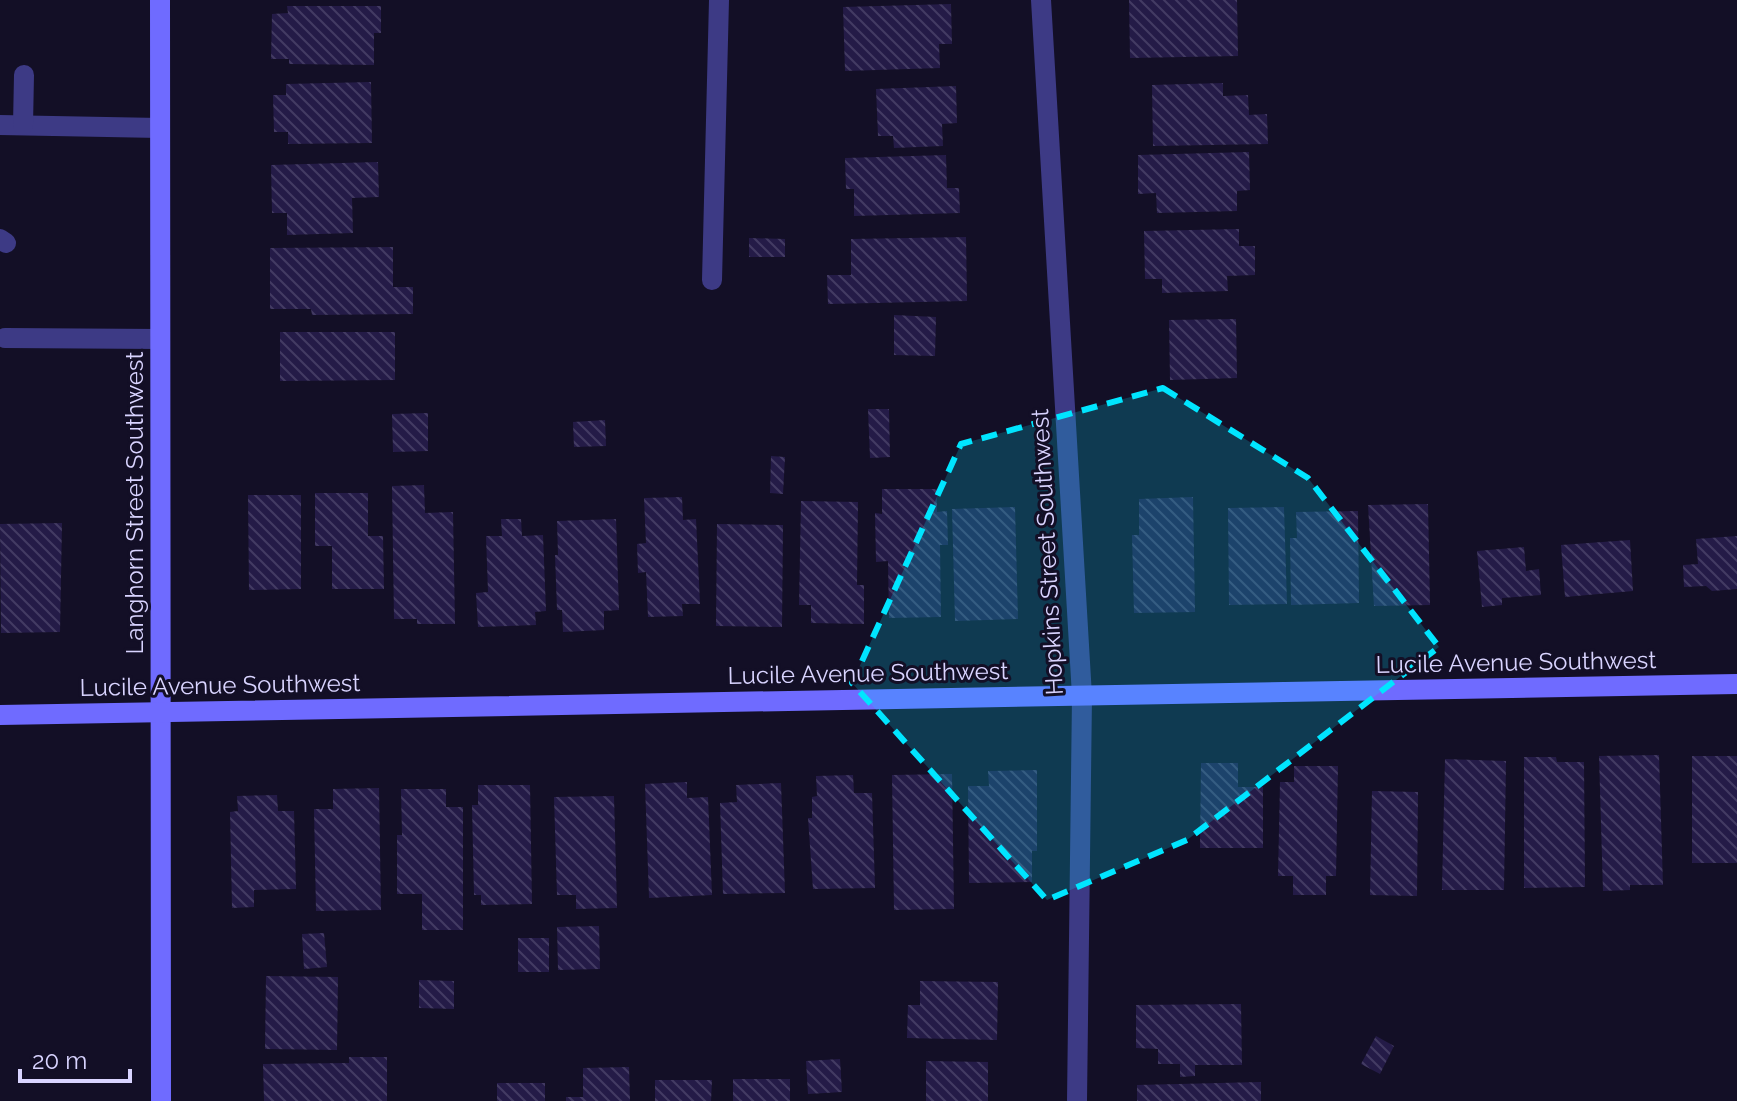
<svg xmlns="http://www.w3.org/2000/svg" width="1737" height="1101" viewBox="0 0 1737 1101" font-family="Raleway,sans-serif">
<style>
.building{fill:url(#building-back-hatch)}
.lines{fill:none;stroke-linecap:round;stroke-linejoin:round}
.lane{stroke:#3d3a85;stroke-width:20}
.street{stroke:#3d3a85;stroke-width:20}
.secondary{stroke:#6f6bff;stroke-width:20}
.marked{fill:#00e5ff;fill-opacity:0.2;stroke:#00e5ff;stroke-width:6;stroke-dasharray:16 10;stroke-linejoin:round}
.labels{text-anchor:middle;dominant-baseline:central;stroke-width:6;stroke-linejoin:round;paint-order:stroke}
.street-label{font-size:24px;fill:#d9d4ff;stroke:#130f26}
</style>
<defs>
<pattern id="building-back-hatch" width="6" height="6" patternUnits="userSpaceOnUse" patternTransform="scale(2)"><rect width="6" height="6" fill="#241b47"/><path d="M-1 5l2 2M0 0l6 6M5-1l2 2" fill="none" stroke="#433b63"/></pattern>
</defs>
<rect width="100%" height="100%" fill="#130f26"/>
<g class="building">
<polygon points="1129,0 1237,0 1238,56 1130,58"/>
<polygon points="951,4 952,44 939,44 940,68 845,71 843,7"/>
<polygon points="287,6 381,6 381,33 374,33 374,65 289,64 289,59 271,59 272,14 288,13"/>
<polygon points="371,82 372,143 288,144 288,132 274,132 273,95 286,95 286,84"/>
<polygon points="1223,83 1223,96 1248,95 1249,115 1267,114 1268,144 1153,146 1152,85"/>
<polygon points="956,86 957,123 942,124 943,146 894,148 893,136 878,136 876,89"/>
<polygon points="1249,152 1250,190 1237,191 1237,211 1157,213 1156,193 1138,194 1138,155"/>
<polygon points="946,155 947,188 959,188 960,213 854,216 854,189 846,189 845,158"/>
<polygon points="378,162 379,197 352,198 353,233 287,235 287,213 272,213 271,165"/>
<polygon points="1239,229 1239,246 1255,246 1255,275 1227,276 1228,291 1162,293 1162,279 1145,279 1144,231"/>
<polygon points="966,237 967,301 828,304 827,275 851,275 851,239"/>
<polygon points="749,238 785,239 785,257 749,257"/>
<polygon points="393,247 393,287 413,287 413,314 312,315 311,309 270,309 270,248"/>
<polygon points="894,315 936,317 935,356 894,355"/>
<polygon points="1236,319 1237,378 1170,380 1169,320"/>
<polygon points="280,332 395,332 395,380 280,381"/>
<polygon points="868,409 889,409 890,457 870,458"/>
<polygon points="428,413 428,451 393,452 392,414"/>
<polygon points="605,420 606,446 574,447 573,422"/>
<polygon points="771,456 785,457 783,494 770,493"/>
<polygon points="424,485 425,513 453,512 455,624 417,624 417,619 394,619 392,486"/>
<polygon points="882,489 937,489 937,512 947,511 948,545 940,545 941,617 889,618 888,561 876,562 875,513 882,514"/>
<polygon points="315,493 368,493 368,536 383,536 384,589 332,589 332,546 315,546"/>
<polygon points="248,495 301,495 301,589 249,590"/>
<polygon points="682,497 683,520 696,519 700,604 682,604 683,616 648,617 646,572 638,573 637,544 646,543 644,498"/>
<polygon points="1193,497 1195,612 1134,613 1132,535 1139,535 1139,499"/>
<polygon points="801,501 858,502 857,585 864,585 864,624 811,623 811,605 799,605"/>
<polygon points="1428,504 1430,605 1374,606 1368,505"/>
<polygon points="1015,507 1018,619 955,621 952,509"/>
<polygon points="1284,507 1287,604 1229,605 1228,508"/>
<polygon points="1358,511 1359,603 1291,605 1290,538 1297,538 1296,512"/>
<polygon points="501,519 521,519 522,536 543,535 546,611 535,612 536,625 478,627 476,593 488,592 486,536 502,536"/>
<polygon points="616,519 619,610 604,611 604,630 563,632 562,610 557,610 555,555 558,555 557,521"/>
<polygon points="62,523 60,632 1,633 0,524"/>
<polygon points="717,524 783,525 782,627 716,626"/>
<polygon points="1737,536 1737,589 1712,591 1706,586 1684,587 1683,565 1698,564 1696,539"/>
<polygon points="1630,540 1633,591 1565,597 1561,545"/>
<polygon points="1524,547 1526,571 1539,569 1541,595 1502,598 1502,605 1482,607 1477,551"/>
<polygon points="1659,755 1663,885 1630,885 1630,890 1603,891 1599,756"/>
<rect x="1692" y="756" width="45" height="107"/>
<polygon points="1524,757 1556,757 1557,762 1584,762 1585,887 1524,888"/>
<polygon points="1445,759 1506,761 1504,890 1442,890"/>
<polygon points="1201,763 1238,763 1238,787 1263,787 1263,848 1200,848"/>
<polygon points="1294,766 1338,766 1336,876 1326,876 1326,895 1293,895 1293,876 1278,876 1280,782 1294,782"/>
<polygon points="1037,770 1037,851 1032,851 1032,882 969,883 968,786 989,786 988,771"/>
<polygon points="952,774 954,909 894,910 892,775"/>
<polygon points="853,775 854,793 872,793 875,888 813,889 808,818 812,818 812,797 817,796 816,776"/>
<polygon points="687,782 687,798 708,797 712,895 649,898 645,784"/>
<polygon points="781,783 785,893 723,894 720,803 737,802 736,785"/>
<polygon points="478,785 530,785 532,904 481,905 481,895 474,895 472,805 478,805"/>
<polygon points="379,788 381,910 316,911 314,809 333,809 333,789"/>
<polygon points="401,789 446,789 446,807 463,807 463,930 422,930 422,894 397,894 397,835 402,835"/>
<polygon points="1372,791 1418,792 1417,896 1370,895"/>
<polygon points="277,795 278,811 294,811 296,889 254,890 254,907 232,908 230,812 238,811 237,796"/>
<polygon points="614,796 617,908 576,909 576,895 557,895 554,797"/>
<polygon points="599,926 600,969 558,970 557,927"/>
<polygon points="324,933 327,967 304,969 302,934"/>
<rect x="518" y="938" width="31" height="34"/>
<polygon points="266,976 338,977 337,1050 265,1049"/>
<polygon points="419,980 454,981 454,1009 419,1008"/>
<polygon points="920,981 998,982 997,1040 907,1038 908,1005 920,1005"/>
<polygon points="1241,1004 1242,1065 1195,1065 1195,1076 1180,1077 1180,1064 1158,1064 1158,1049 1136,1048 1136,1005"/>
<polygon points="1376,1036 1394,1046 1380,1074 1361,1064"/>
<polygon points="349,1057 387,1057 387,1101 264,1101 263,1064 349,1063"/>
<polygon points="840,1059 842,1092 808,1094 806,1061"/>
<polygon points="926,1061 988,1062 988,1101 926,1101"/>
<polygon points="629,1067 630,1101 566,1101 566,1097 583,1097 583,1068"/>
<rect x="733" y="1079" width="57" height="22"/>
<polygon points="655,1080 712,1080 711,1101 655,1101"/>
<polygon points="1261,1082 1261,1101 1137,1101 1137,1085"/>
<rect x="497" y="1083" width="48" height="18"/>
</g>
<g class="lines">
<g class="lane">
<polyline points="0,125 160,128"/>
<polyline points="23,125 24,75"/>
<polyline points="0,239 6,243"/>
<polyline points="712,280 719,0"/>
<polyline points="5,338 160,339"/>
</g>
<polyline class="street" points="1041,0 1082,696 1077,1101"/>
<g class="secondary">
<polyline points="160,0 161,1101"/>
<polyline points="0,715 1737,684"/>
</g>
</g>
<path class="marked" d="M1163 388 1308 478 1439 647 1187 840 1047 900 852 683 961 444Z"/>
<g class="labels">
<g class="street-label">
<text transform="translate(134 503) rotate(-90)">Langhorn Street Southwest</text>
<text transform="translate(1047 552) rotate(-93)">Hopkins Street Southwest</text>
<text transform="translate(1516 662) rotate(-1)">Lucile Avenue Southwest</text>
<text transform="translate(868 673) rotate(-1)">Lucile Avenue Southwest</text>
<text transform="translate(220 685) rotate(-1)">Lucile Avenue Southwest</text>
</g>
</g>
<path d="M20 1069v12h110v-12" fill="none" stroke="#d9d4ff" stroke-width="4"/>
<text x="32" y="1069" font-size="24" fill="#d9d4ff" stroke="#130f26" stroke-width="6" paint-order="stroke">20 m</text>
</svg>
